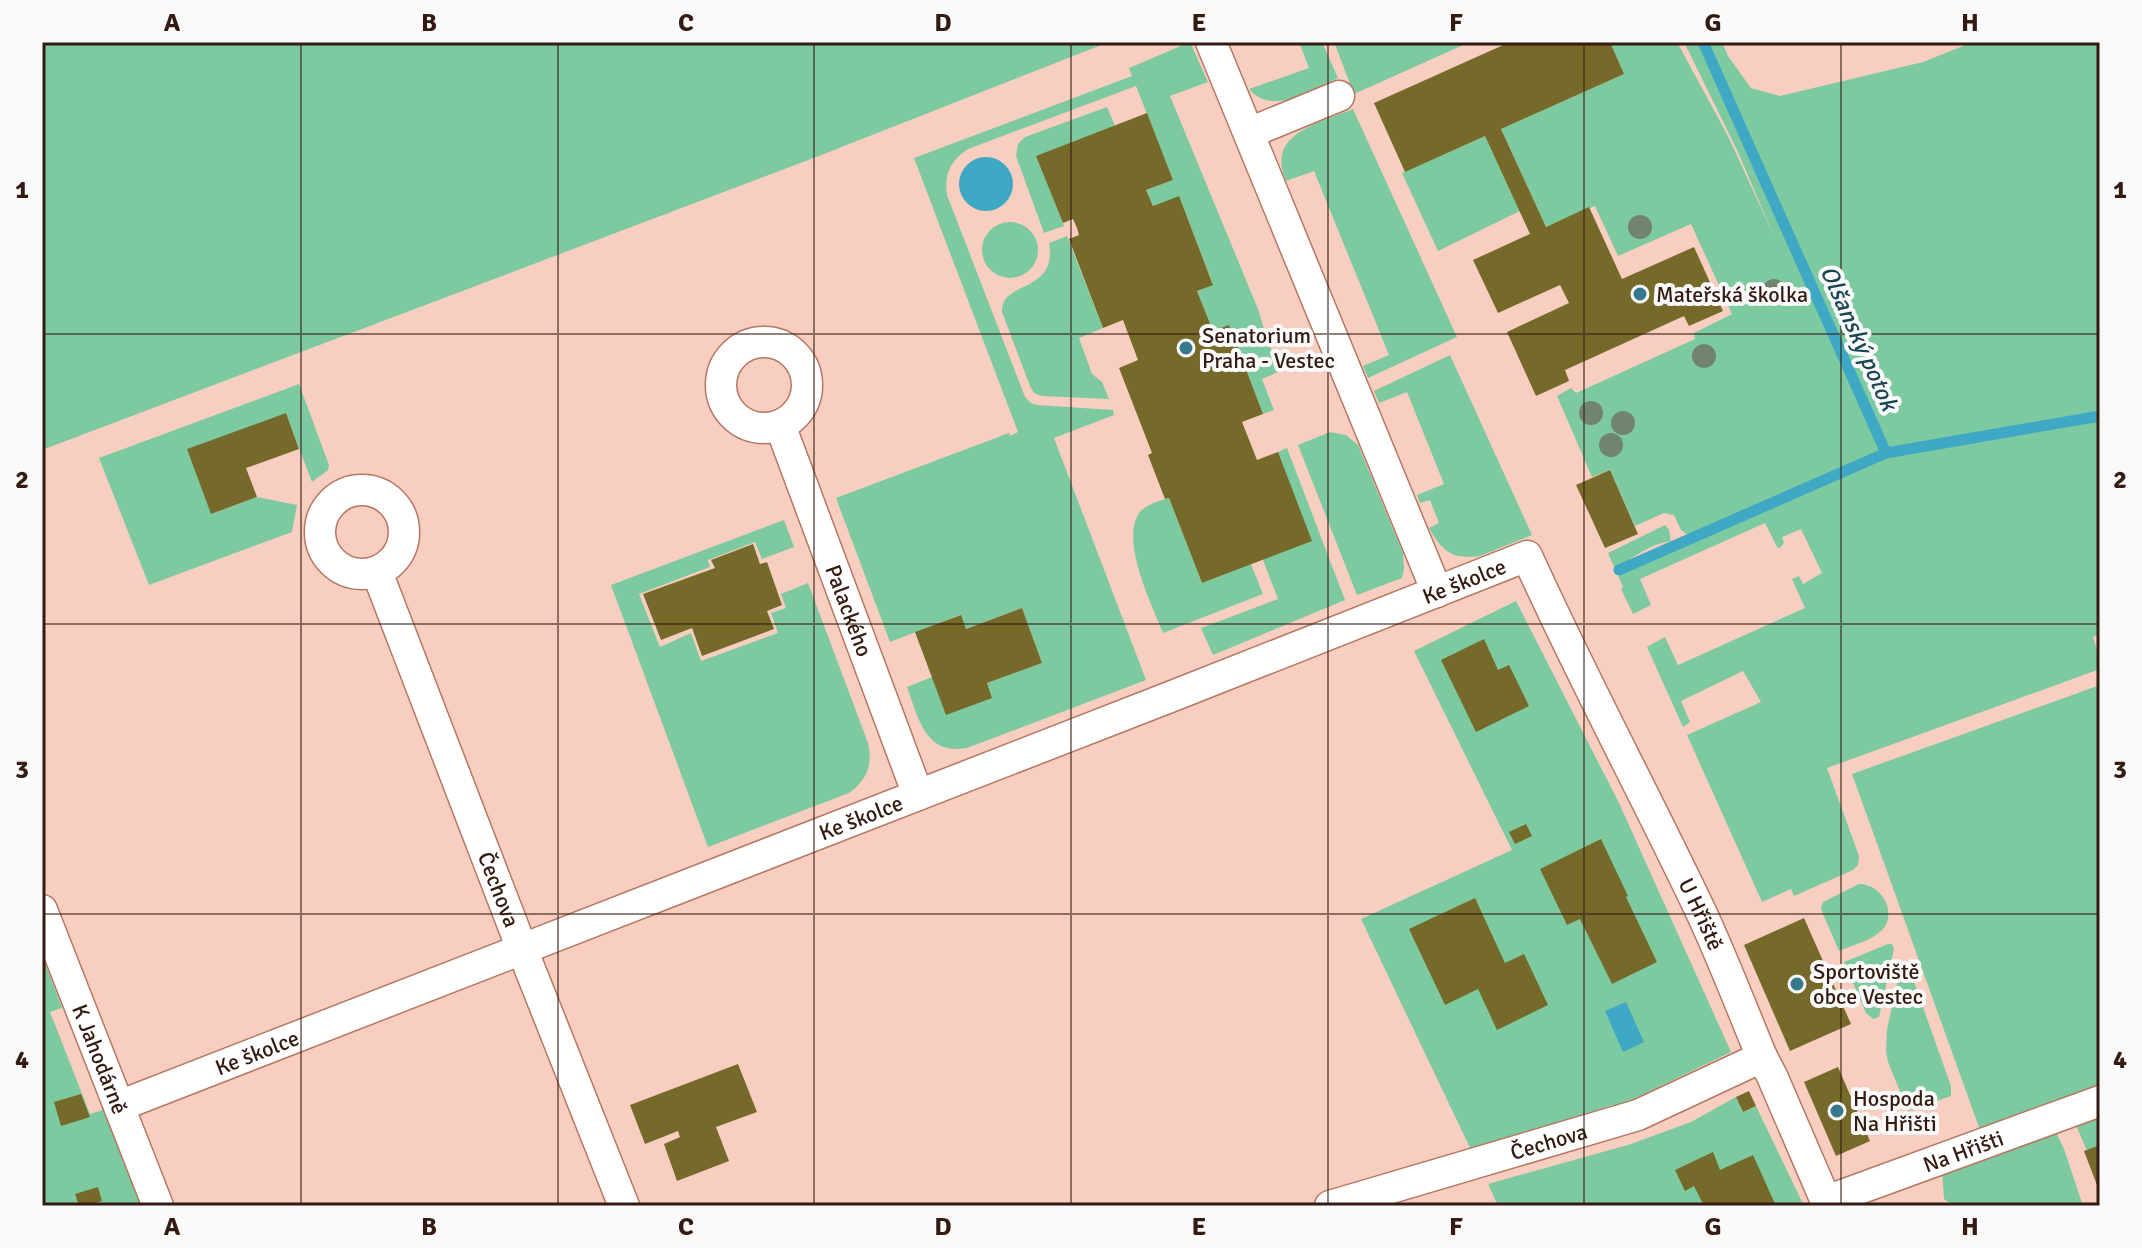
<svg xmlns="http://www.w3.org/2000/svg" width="2142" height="1248" viewBox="0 0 2142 1248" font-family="Signika,sans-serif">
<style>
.green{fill:#7dcaa0}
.water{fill:#3fa8c4}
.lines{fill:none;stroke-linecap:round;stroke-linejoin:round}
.stream{stroke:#3fa8c4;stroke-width:11}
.building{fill:#756a29}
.minor-casing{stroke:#b67762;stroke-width:33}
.minor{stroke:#fff;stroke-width:30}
.tree{fill:#71846f}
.grid{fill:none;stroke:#341b12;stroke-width:2;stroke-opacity:0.55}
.poi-dot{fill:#37788b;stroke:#fafafa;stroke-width:3}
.labels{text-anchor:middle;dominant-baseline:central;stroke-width:8;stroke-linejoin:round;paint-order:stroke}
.poi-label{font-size:22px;fill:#341b12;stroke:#fafafa;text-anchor:start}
.street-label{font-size:22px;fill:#341b12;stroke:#fafafa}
.water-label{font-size:24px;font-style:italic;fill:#194652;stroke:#fafafa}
.neatline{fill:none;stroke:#341b12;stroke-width:3}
.grid-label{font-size:26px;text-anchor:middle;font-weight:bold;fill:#341b12}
</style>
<rect width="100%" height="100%" fill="#f8cec0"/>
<g class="green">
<polygon points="42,42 1109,42 811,159 42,450"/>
<path d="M1190 42 1208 82 1170 96 1258 309 1269 345 1283 370 1262 379 1274 410 1263 414 1229 326 1213 331 1197 291 1213 284 1179 197 1153 206 1146 190 1173 180 1136 86 968 149C950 161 944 174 947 195L1025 397 1031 403 1037 405 1113 410 1114 415 1054 438 1146 680 967 748C925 756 918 717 907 687L932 677 992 698 987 683 1042 663 1022 608 966 629 960 615 890 642 836 498 1009 433 1010 436 1018 432 914 158 1132 76 1129 68Z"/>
<path d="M1299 42H1322L1338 78C1312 89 1273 117 1249 89L1309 68Z"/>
<polygon points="1334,42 1470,42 1354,94"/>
<polygon points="1610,42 1677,42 1728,136 1774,236 1737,150 1684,42 1722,42 1728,56 1751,88 1780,96 1923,62 1973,42 2100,42 2100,634 2093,637 2100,659 2100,669 1827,768 1859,856 1858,865 1853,870 1794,896 1791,889 1762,902 1687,735 1761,702 1743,671 1681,701 1690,722 1683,727 1647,647 1665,637 1678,665 1805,608 1792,579 1799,576 1803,584 1822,573 1801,529 1782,537 1784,543 1780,548 1777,547 1765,523 1640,579 1651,605 1633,614 1621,589 1623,587 1618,575 1696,541 1681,530 1674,515 1664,513 1635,526 1610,470 1592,477 1557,396 1571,388 1576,393 1695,339 1694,333 1732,314 1691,224 1618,256 1595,206 1546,227 1501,129 1624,74"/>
<polygon points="1107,107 1115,126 1037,156 1064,226 1044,233 1016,156 1018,144 1025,137"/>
<path d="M1353 109 1457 337 1368 378 1363 366 1389 355 1314 171 1286 181C1265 133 1320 123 1353 109Z"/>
<polygon points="1485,136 1520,211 1438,251 1402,173"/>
<circle cx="1010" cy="250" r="28"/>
<path d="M1067 236 1103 328 1079 338 1092 374 1102 382 1109 399 1042 396 1034 393 1030 386 1002 312C1000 280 1058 294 1049 243Z"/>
<path d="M1450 355 1532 535 1480 556C1452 560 1442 551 1429 528L1439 523 1430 500 1420 503 1417 495 1444 484 1407 392 1379 403 1374 391Z"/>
<polygon points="299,384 329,465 328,470 312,482 286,414 211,514 257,497 297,505 292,532 149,585 99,458"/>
<polygon points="1330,432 1346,435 1358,445 1403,553 1404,569 1402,578 1357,595 1298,445"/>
<polygon points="1287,448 1345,600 1213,655 1201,628 1278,599 1263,560 1278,452"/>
<path d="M1169 498 1202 583 1251 564 1263 594 1163 633C1152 605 1119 539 1140 512 1147 504 1159 501 1169 498Z"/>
<path d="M784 520 794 547 762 559 755 542 708 560 710 567 639 594 660 647 691 633 701 661 778 633 771 613 786 608 781 594 808 583 868 743C873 765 867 780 849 793L708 847 611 585Z"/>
<path d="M1665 525 1669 530 1671 541C1650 544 1633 557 1615 569L1608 553Z"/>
<polygon points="1516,601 1619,803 1731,1052 1615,1108 1613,1105 1471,1150 1361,919 1512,850 1414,651"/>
<polygon points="2100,685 2100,1086 1980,1130 1852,774"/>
<path d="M1859 884C1884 884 1898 916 1881 931 1872 940 1851 946 1839 951L1823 914 1821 908 1823 902Z"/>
<polygon points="1888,944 1892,944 1894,949 1879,1017 1873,1019 1866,1013 1844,962"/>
<polygon points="42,955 62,1008 50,1012 90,1114 106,1109 143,1206 42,1206"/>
<polygon points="1906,973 1914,982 1951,1086 1951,1096 1908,1111 1888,1062 1886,1051 1887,1029 1899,975"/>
<polygon points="1736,1097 1743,1112 1756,1106 1804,1206 1498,1206 1488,1184 1631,1144 1691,1122"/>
<polygon points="2100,1109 2100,1146 2087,1151 2073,1118"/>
<polygon points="2053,1126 2064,1149 2083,1206 1954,1206 1944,1199 1942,1171"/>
</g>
<g class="water">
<circle cx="986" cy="184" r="27"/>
<polygon points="1626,1002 1644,1042 1623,1052 1605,1011"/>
</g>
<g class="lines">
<g class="stream">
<polyline points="1703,42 1886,453 2100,416"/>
<polyline points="1619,570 1886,453"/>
</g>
</g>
<g class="building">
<polygon points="1510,42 1610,42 1624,74 1501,129 1546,227 1589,207 1622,279 1694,247 1723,311 1689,326 1684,316 1565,370 1569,381 1536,396 1507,332 1569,303 1560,285 1498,313 1473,260 1530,234 1485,136 1405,172 1374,103"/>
<polygon points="1147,113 1173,180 1146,190 1153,206 1179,196 1213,285 1197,291 1213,331 1229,325 1263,414 1242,422 1257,460 1278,452 1312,541 1202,583 1169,498 1165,499 1148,455 1152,453 1119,368 1138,360 1123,320 1103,328 1069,239 1079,235 1077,228 1073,219 1063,223 1036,156"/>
<polygon points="286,413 299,449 246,468 257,497 211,514 187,449"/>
<polygon points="1610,470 1638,534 1605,548 1576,485"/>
<polygon points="753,544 760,564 767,562 782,605 767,611 774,629 702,656 692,628 661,640 643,594 715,568 711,560"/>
<polygon points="1022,608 1042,663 987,683 992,698 946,715 915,632 961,615 966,629"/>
<polygon points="1484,639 1498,670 1509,665 1529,706 1476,732 1441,660"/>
<polygon points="1526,824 1532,836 1515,844 1509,832"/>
<polygon points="1601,839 1628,896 1626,897 1657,962 1612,984 1580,919 1567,925 1540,869"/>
<polygon points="1475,898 1505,963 1524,954 1548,1005 1497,1030 1478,989 1445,1005 1409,929"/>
<polygon points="1804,918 1851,1024 1790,1051 1744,945"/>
<polygon points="738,1064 757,1112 716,1127 729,1161 677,1181 664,1144 680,1137 678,1131 645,1144 630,1105"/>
<polygon points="1838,1067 1870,1141 1836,1156 1804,1082"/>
<polygon points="1749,1091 1756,1106 1743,1112 1736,1097"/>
<polygon points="81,1094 90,1117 61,1126 54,1102"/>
<polygon points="2100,1145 2100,1193 2084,1151"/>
<polygon points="1713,1152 1720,1170 1753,1155 1776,1206 1704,1206 1694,1186 1685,1191 1675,1170"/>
<polygon points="98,1187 102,1201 86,1206 79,1206 75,1194"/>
</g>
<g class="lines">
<defs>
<g id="minor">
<polyline points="1211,42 1437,592"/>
<polyline points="1249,133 1339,96"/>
<circle cx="764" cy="385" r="43"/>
<path id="s1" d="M780 425 918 795"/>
<circle cx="362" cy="532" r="42"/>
<path id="s2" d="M377 572 522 949 624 1206"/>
<path id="s3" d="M42 910 158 1206"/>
<path id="s4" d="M119 1106 1170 697 1527 556C1581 676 1644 792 1701 912 1723 959 1742 1009 1762 1057L1772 1076 1828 1206"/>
<path id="s5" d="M1826 1201 2100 1101"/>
<path id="s6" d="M1330 1206 1638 1115 1762 1057"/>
</g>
</defs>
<use href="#minor" class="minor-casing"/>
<use href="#minor" class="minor"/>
</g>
<g class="tree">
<circle cx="1640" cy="227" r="12"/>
<circle cx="1774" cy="291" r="12"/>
<circle cx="1704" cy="356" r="12"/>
<circle cx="1591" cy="413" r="12"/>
<circle cx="1623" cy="423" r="12"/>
<circle cx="1611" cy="445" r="12"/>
</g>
<path class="grid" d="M301 42V1206M558 42V1206M814 42V1206M1071 42V1206M1328 42V1206M1584 42V1206M1841 42V1206M42 334H2100M42 624H2100M42 914H2100"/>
<g class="poi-dot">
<circle cx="1640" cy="294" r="8"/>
<circle cx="1186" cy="348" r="8"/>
<circle cx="1797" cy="984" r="8"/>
<circle cx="1837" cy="1111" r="8"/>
</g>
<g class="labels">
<g class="poi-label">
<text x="1656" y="294">Mateřská školka</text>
<text x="1202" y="335">Senatorium<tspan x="1202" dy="25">Praha - Vestec</tspan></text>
<text x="1813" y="971">Sportoviště<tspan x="1813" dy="25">obce Vestec</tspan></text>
<text x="1853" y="1098">Hospoda<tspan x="1853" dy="25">Na Hřišti</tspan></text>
</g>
<g class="street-label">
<text stroke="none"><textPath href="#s4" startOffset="1444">Ke školce</textPath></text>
<text stroke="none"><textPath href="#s1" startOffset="198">Palackého</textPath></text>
<text stroke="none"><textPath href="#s4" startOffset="796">Ke školce</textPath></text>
<text stroke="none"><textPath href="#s2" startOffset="340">Čechova</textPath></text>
<text stroke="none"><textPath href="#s4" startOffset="1910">U Hřiště</textPath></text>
<text stroke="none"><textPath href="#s4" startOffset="148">Ke školce</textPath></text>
<text stroke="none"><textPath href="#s3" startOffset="160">K Jahodárně</textPath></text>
<text stroke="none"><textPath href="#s6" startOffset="228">Čechova</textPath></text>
<text stroke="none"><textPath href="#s5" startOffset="146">Na Hřišti</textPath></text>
</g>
<g class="water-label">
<text transform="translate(1859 338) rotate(66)">Olšanský potok</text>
</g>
</g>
<rect width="2142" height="1248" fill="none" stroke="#fafafa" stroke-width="88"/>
<rect x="44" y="44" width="2054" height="1160" class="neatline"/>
<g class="grid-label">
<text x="172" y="31">A</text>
<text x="429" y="31">B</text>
<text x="686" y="31">C</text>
<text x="943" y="31">D</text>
<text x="1199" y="31">E</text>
<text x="1456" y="31">F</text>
<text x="1713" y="31">G</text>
<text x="1970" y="31">H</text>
<text x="22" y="198">1</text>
<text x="2120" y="198">1</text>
<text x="22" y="488">2</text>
<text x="2120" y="488">2</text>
<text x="22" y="778">3</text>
<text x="2120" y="778">3</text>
<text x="22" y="1068">4</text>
<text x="2120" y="1068">4</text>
<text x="172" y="1235">A</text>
<text x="429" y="1235">B</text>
<text x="686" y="1235">C</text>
<text x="943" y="1235">D</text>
<text x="1199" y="1235">E</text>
<text x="1456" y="1235">F</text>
<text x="1713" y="1235">G</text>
<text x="1970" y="1235">H</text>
</g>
</svg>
